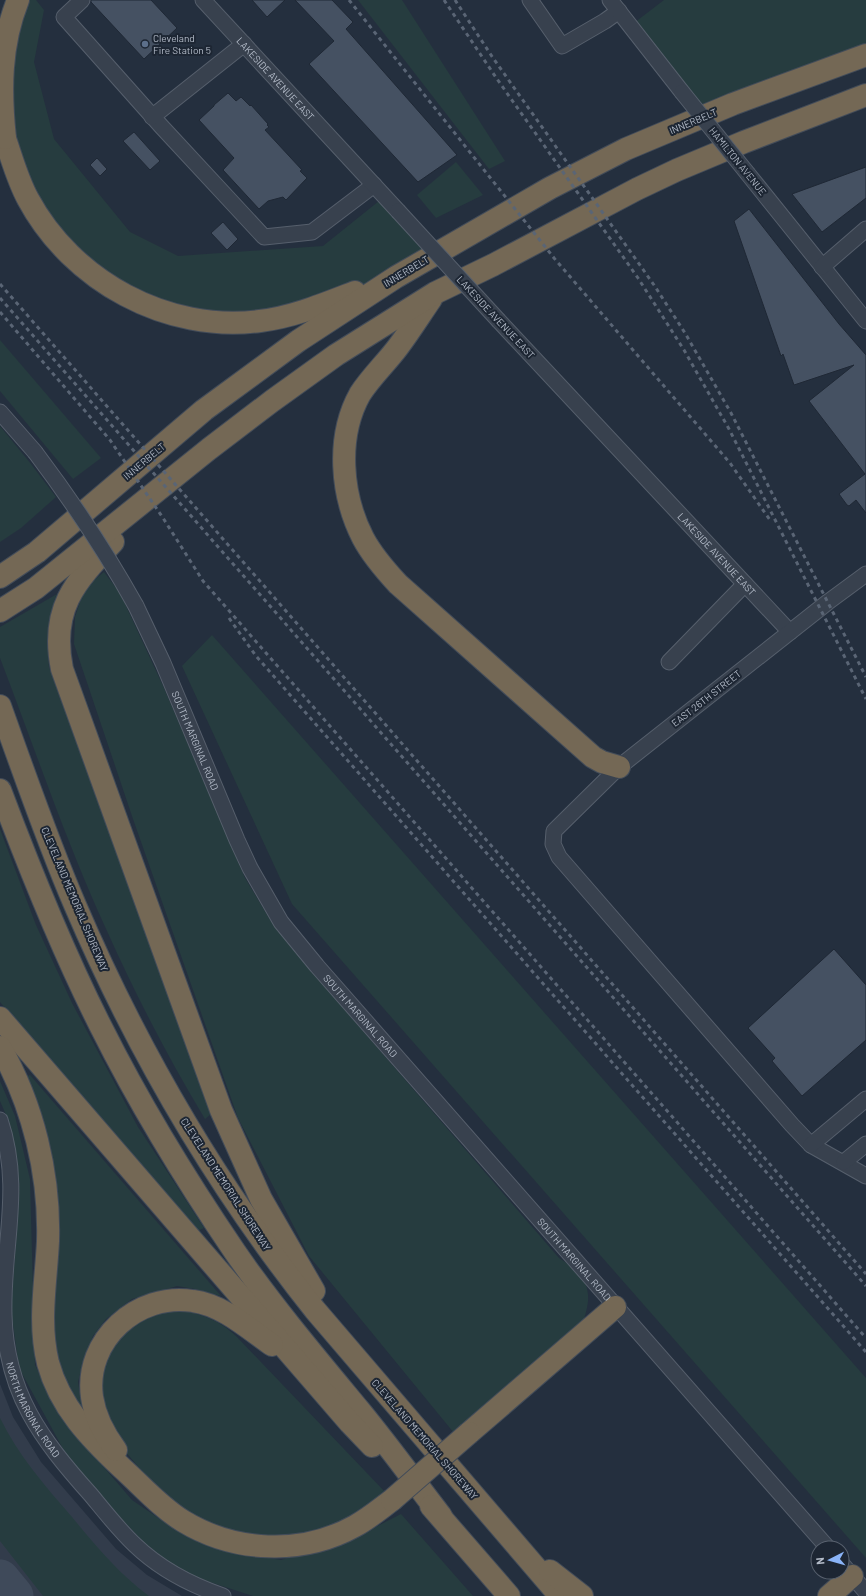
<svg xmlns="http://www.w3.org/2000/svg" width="866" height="1596" viewBox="0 0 866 1596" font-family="Barlow,sans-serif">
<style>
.airport{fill:#323c4b}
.green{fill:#263c3f}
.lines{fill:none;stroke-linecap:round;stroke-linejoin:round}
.taxiway{stroke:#3f4a5a;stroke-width:39}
.building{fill:#455162;stroke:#1f2835}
.minor-casing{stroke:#565f6c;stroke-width:17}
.highway-casing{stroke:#434c59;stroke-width:24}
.minor{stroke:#38414e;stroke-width:15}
.highway{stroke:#746855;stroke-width:22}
.rail{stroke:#5a6575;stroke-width:3;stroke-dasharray:4 4;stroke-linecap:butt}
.minor-bridge-casing{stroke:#565f6c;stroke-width:17;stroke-linecap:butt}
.highway-bridge-casing{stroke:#434c59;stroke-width:24;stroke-linecap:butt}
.minor-bridge{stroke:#38414e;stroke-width:15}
.highway-bridge{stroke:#746855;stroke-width:22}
.service-dot{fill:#5c6f8a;stroke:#1d2633;stroke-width:1.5}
.labels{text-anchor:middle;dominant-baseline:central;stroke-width:4;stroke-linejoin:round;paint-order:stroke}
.poi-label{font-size:10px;fill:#b4bcc9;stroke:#1d2633;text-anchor:start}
.street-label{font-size:10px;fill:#b4bcc9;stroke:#1d2633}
</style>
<rect width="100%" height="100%" fill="#242f3e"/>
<polygon class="airport" points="0,1384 13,1417 41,1462 116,1549 147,1575 182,1596 0,1596"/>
<g class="green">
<polygon points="18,0 36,0 44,10 34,62 54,139 130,232 178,256 323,246 384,197 434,250 396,277 230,322 99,279 14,168 9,28"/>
<polygon points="358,0 402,0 505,161 489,169"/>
<polygon points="664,0 866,0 866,55 703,117 630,26"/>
<polygon points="456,162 483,195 436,218 417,195"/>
<polygon points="0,340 101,458 73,479 0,391"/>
<polygon points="0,426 31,464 56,497 21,528 0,542"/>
<path d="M104 572 120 593 164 688 245 878 269 918 357 1024 559 1258C573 1267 587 1277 588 1295 589 1304 585 1315 583 1323L454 1433 309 1256 238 1118 133 819 74 644 75 617 85 587Z"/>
<path d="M57 594C47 620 47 639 49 667L211 1114 205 1119C169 1059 136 996 107 931 66 842 35 749 0 658V627Z"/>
<polygon points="212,635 866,1378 866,1558 292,904 182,666"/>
<polygon points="0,829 36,925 72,1003 138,1127 204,1228 195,1232 0,1002"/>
<polygon points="30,1075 221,1296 195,1289 177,1286 132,1299 106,1319 93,1336 83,1362 78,1382 81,1400 87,1416 71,1396 52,1339 25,1077"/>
<polygon points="0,1081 15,1116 30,1179 35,1365 60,1416 132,1500 173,1528 212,1546 239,1553 281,1560 358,1536 401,1514 473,1596 253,1596 188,1575 152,1551 74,1469 19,1368 11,1310 19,1199 6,1115 0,1101"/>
<path d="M180 1309C205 1316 218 1319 237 1337L386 1493 353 1517 323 1529 286 1537H252L207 1528 183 1512 149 1480 116 1440 106 1421 100 1379 108 1355 120 1335 135 1323 152 1316Z"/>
<path d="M0 1418C18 1455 45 1486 72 1517 95 1545 119 1574 149 1596H43L0 1541Z"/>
</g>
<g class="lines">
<polyline class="taxiway" points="0,1579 14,1596"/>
</g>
<g class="building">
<polygon points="91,0 151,0 177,28 144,59 91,2"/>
<polygon points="252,0 285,0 267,17"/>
<polygon points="295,0 332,0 353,22 346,29 457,155 418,182 309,64 334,41"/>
<polygon points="228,93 236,101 241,97 250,106 251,105 268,124 267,125 269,127 265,130 302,170 300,171 307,178 286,200 283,197 268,201 259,209 223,170 234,158 199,120 214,106 214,105"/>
<polygon points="134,132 160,161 150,170 123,141"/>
<polygon points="97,158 107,169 100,176 90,165"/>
<polygon points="866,167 866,198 822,232 792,194"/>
<polygon points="749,209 839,324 866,355 866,513 856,500 849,506 847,505 839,494 865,474 809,401 854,365 794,385 783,354 781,356 734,221"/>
<polygon points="223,222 238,239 227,250 211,233"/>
<polygon points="834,949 866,985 866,1040 802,1096 772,1061 775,1058 748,1028"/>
</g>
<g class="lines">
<defs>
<g id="minor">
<polyline points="82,0 64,17 161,126 264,237 312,232 374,185"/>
<path id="s1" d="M203 0 398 211"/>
<polyline points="530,0 562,46 605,21 619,11"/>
<polyline points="610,0 682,92"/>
<polyline points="152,117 244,44"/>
<polyline points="748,174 866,321"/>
<polyline points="822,267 866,229"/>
<path id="s2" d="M499 321 790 632"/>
<polyline points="0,412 35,452"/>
<polyline points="866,574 828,602 619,767 554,831 553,844 559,857 792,1125 811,1145 866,1176"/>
<path id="s3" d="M136 606 163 663 237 840 250 868 281 922 317 966 828 1548"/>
<polyline points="669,662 745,584"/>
<path id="s4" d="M0 1120C23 1188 2 1246 4 1315 6 1393 41 1439 91 1495 105 1512 119 1530 135 1545 160 1569 191 1585 223 1596"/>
<polyline points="811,1145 866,1099"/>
<polyline points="844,1162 866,1144"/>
<polyline points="842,1564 866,1592"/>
</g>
<g id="highway">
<path d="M0 125C10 150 15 175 28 199 72 281 167 333 260 321 293 317 324 304 355 292"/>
<path d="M5 138C0 91 0 45 18 0"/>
<path d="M431 299C420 315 410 331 398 347 386 363 371 377 360 394 336 437 341 495 363 538 372 555 385 570 398 584L593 757 602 762 619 767"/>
<path d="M113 542C74 583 50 609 62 669L221 1110 261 1199 314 1291"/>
<polyline points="0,577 37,552 204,410 298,341 396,277 550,188 626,149 733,104 866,55"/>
<polyline points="0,611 36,588 209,449 272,401 336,355 435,293 493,265 637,189 677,170 744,142 866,95"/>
<path d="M0 706C24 773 47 840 75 905 137 1050 217 1187 315 1310L560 1596"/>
<path d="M0 790C30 870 62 950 101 1027 140 1105 186 1180 235 1252 273 1307 317 1359 360 1411 388 1445 414 1481 441 1516"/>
<polyline points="0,1018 350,1423 372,1446"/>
<path d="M0 1047C33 1105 50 1174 48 1241 46 1283 38 1322 48 1363 60 1407 90 1438 122 1468 142 1486 160 1507 183 1521 234 1552 301 1556 355 1526 368 1519 380 1509 392 1500"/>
<polyline points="469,1433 615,1307"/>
<path d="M116 1450C104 1434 95 1417 92 1397 84 1340 138 1292 193 1301 223 1305 249 1329 272 1345"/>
<polyline points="431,1506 509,1596"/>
<polyline points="550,1571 582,1596"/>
<polyline points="829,1596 852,1576"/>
</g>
</defs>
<use href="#minor" class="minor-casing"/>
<use href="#highway" class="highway-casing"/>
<use href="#minor" class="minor"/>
<use href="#highway" class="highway"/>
<g class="rail">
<polyline points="349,0 554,258 730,463 770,520"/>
<polyline points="444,0 497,79 638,278 684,350 729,429 866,699"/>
<polyline points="455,0 493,58 654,285 685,333 731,413 866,677"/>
<polyline points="0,284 866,1274"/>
<polyline points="0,298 866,1286"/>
<polyline points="0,312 110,440 163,518 203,581 866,1338"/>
<polyline points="229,618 256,656 866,1352"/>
</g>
<defs>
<g id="minor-bridge">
<polyline points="682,92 748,174"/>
<polyline points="398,211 499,321"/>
<path d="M35 452C72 501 106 552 136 606"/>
</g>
<polyline id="highway-bridge" points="392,1500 469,1433"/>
</defs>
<use href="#minor-bridge" class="minor-bridge-casing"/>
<use href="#highway-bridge" class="highway-bridge-casing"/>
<use href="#minor-bridge" class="minor-bridge"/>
<use href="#highway-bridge" class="highway-bridge"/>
</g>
<circle class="service-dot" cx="145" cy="44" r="4"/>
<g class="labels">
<g class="poi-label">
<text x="153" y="38">Cleveland<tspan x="153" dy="12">Fire Station 5</tspan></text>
</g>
<g class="street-label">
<text stroke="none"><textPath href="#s1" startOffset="107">LAKESIDE AVENUE EAST</textPath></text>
<text transform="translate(693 121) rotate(-23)">INNERBELT</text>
<text transform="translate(738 161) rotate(51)">HAMILTON AVENUE</text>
<text transform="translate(406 271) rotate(-31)">INNERBELT</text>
<text transform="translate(496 317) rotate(47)">LAKESIDE AVENUE EAST</text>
<text transform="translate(144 461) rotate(-40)">INNERBELT</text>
<text stroke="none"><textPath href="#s2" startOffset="319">LAKESIDE AVENUE EAST</textPath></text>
<text transform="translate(706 698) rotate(-38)">EAST 26TH STREET</text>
<text stroke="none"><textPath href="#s3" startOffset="147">SOUTH MARGINAL ROAD</textPath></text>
<text transform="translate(75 899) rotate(67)">CLEVELAND MEMORIAL SHOREWAY</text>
<text stroke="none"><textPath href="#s3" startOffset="471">SOUTH MARGINAL ROAD</textPath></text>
<text transform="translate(226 1184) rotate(57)">CLEVELAND MEMORIAL SHOREWAY</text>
<text stroke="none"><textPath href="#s3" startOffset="795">SOUTH MARGINAL ROAD</textPath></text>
<text stroke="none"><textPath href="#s4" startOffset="297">NORTH MARGINAL ROAD</textPath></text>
<text transform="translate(425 1439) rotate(49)">CLEVELAND MEMORIAL SHOREWAY</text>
</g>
</g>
<g transform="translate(830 1560) rotate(264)"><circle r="19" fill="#1d2633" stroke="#59626f"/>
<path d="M0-3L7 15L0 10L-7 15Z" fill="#8ab4f8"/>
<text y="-6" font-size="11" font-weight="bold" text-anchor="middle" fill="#b4bcc9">N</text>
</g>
</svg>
